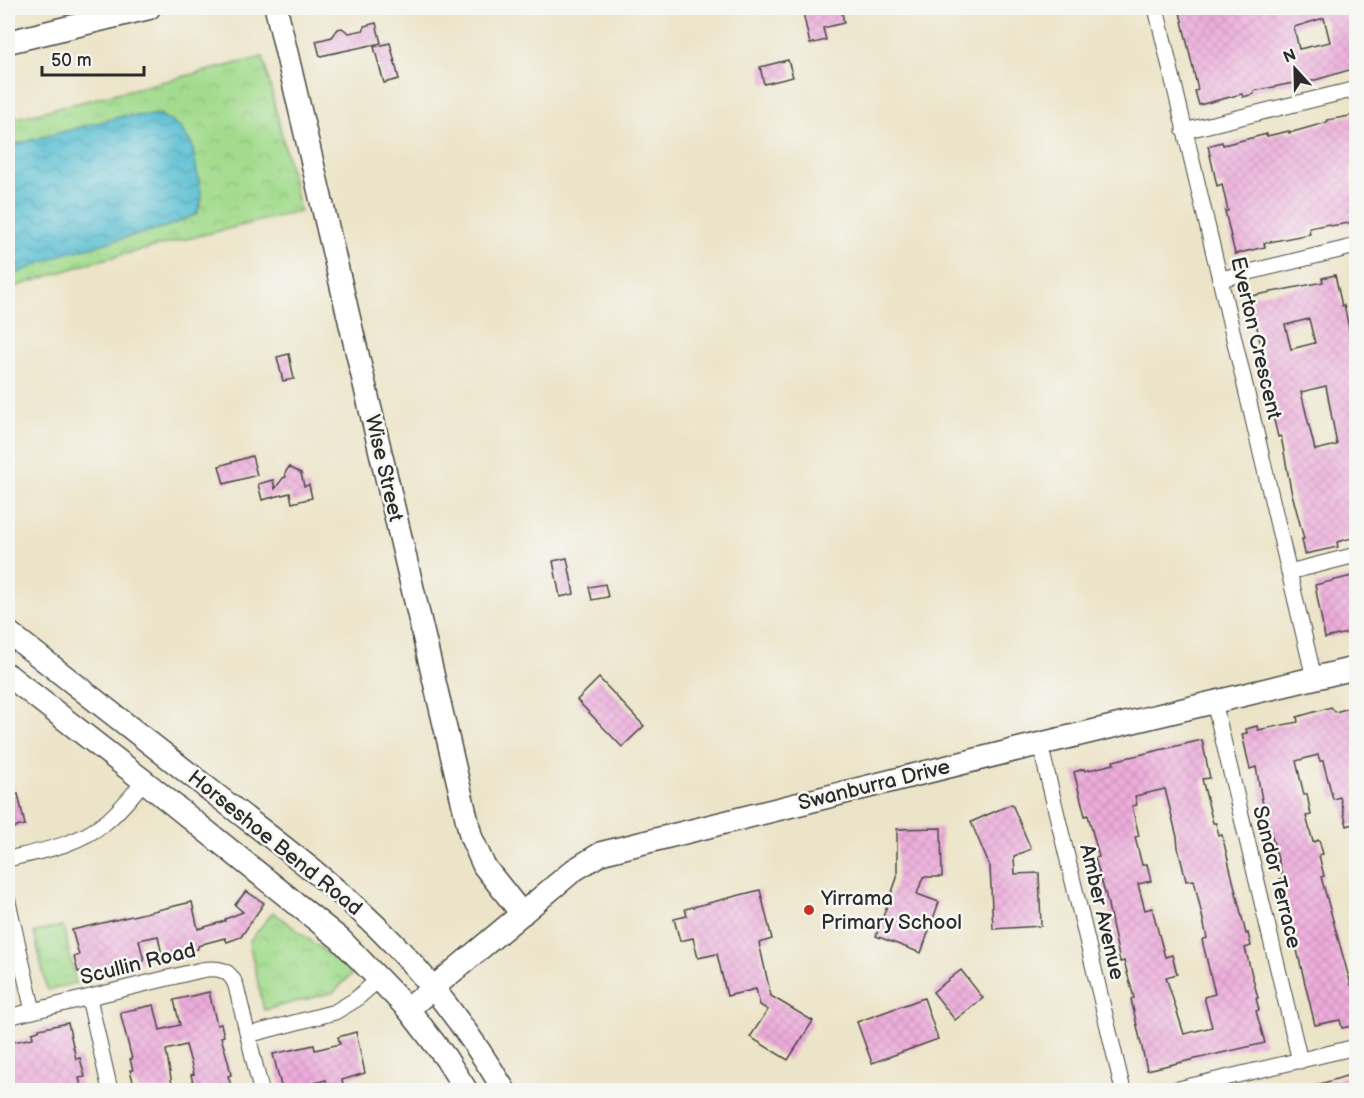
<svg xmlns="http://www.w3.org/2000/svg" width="1364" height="1098" viewBox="0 0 1364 1098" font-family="'Balsamiq Sans',sans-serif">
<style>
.park{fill:url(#park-crowns);stroke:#67835c;stroke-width:1.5}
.water{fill:url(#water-waves);stroke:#40747e;stroke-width:1.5}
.building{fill:url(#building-cross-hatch);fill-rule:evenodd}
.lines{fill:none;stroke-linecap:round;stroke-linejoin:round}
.street-casing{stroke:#484743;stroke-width:17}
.secondary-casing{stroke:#484743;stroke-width:25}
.street{stroke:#fff;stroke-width:15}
.secondary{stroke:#fff;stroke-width:22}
.poi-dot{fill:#c8321e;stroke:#f6f6f2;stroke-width:2}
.labels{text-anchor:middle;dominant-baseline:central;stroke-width:5;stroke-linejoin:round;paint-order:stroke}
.street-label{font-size:21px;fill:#2b2b2b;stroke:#f6f6f2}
.poi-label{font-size:21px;fill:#2b2b2b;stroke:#f6f6f2;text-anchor:start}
</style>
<defs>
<pattern id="park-crowns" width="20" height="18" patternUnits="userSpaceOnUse" patternTransform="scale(1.5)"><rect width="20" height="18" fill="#a3db8d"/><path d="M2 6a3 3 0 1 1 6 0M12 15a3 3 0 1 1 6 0" fill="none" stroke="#8cbc7a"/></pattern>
<pattern id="water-waves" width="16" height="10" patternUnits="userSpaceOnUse" patternTransform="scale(1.5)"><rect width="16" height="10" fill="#54bdd1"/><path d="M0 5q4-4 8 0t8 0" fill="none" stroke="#469aaa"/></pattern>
<pattern id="building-cross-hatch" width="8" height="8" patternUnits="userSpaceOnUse" patternTransform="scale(1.5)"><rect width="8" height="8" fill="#edacdb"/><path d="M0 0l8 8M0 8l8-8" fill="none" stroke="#cb94bc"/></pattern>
</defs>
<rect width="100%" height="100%" fill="#f6f6f2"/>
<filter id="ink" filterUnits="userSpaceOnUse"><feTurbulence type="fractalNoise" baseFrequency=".0167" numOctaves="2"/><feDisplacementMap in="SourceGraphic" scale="12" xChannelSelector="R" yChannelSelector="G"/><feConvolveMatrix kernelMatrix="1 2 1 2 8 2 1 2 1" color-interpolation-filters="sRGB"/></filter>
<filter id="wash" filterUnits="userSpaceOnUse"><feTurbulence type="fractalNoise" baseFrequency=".008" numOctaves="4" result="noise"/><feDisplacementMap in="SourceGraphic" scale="24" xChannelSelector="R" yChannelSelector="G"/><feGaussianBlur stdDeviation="1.35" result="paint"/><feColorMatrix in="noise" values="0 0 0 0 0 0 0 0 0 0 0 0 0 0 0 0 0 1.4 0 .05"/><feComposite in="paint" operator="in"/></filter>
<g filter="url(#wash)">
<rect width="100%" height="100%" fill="#ece4c8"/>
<g class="park">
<polygon points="263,57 300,211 93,262 8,289 8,120"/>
<polygon points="273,912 353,973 334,992 264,1010 249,942"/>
<polygon points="63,926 76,983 47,990 34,932"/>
</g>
<polygon class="water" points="160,115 179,126 192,145 202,198 197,214 169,226 61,255 8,277 8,146 123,116"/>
<g id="blocks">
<g class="building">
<polygon points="802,8 818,8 819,12 841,8 844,23 823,28 826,40 810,44"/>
<path d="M1179 8H1356V68L1312 81 1288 84 1254 91V94L1243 97 1242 94 1199 105 1195 91 1198 90ZM1324 18 1330 42 1299 49 1294 27Z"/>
<polygon points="376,23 381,43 320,56 316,41 332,37 338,29 342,28 349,33 364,30 364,26"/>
<polygon points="390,43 399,79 384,83 374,47"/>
<polygon points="788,60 793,77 764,84 760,67"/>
<polygon points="1356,115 1356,171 1350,172 1356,201 1356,222 1330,226 1329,224 1309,228 1310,234 1264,243 1265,247 1235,254 1225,211 1228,211 1222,184 1217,186 1208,146 1222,142 1223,145 1267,134 1267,136 1289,131 1289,133 1328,122 1327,120"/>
<path d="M1335 275 1342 306 1344 305 1356 360V537L1337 542 1338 547 1305 554 1302 539H1304L1291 490 1281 436 1278 437 1259 357 1263 356 1253 308 1248 309 1246 297 1323 282 1322 278ZM1309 319 1315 343 1291 349 1285 325ZM1326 386 1337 445 1315 450 1301 392Z"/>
<polygon points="289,354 294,379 283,381 277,357"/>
<polygon points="252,456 257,475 224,484 219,466"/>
<polygon points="289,467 301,473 304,486 309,485 312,498 292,503 290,493 262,500 258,484 273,480 275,489 283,478 286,477 285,473"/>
<polygon points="567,558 574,594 560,597 553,561"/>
<polygon points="1356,575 1356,631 1325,638 1315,585"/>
<polygon points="605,584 608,597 592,600 589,587"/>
<polygon points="599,678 644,726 622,747 577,700"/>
<polygon points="1331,707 1335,712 1350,708 1351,711 1356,710 1356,823 1347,826 1340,797 1333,799 1323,761 1320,761 1318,755 1296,761 1304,795 1307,794 1311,815 1306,816 1313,842 1319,840 1323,854 1319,855 1324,876 1321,877 1351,985 1356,984 1356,1025 1342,1028 1340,1020 1315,1025 1285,900 1280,879 1283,878 1262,800 1256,767 1250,769 1242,734 1247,733 1246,729 1257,726 1258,730 1298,722 1297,717"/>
<path d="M1202 740 1210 778 1202 779 1213 823H1216L1218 835H1222L1246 934 1248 933 1251 946 1245 948 1258 998H1256L1259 1010 1256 1011 1265 1043 1147 1070 1131 999 1134 998 1124 961 1120 962 1107 900 1095 858 1099 857 1088 815 1085 816 1074 772 1084 769 1085 771 1114 764 1113 761ZM1165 789 1177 837 1178 848 1186 881 1194 880 1201 911 1207 938 1202 940 1215 994 1204 997 1212 1027 1184 1034 1166 977 1177 974 1172 955 1165 957 1152 908 1145 910 1138 884 1151 881 1147 864 1142 865 1135 837 1139 836 1132 806 1137 805 1135 796Z"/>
<polygon points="18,794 25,825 8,829 8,797"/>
<polygon points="1012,804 1031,849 1014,856 1015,874 1039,873 1041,926 993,929 990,867 971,822"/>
<polygon points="941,828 942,877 923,877 917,894 939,902 921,953 876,936 897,878 897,829"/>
<polygon points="760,890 772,939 759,943 771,996 813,1021 788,1060 750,1037 768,1010 760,1005 756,989 727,996 717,954 698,958 693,938 680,941 674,919 687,916 685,909"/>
<polygon points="246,891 264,903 241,937 227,942 225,938 206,943 198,946 198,949 184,952 184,949 162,955 158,936 139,940 144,961 87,975 85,970 78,972 74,957 79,955 72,930 192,902 198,929 225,921 225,919 243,912 235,905"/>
<polygon points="961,970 983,998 955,1020 933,992"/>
<polygon points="209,992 217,1025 221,1024 224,1036 221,1037 228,1061 231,1075 228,1076 232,1088 220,1090 219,1086 195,1090 191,1075 194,1074 186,1045 166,1050 173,1090 139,1090 137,1084 134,1085 130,1070 133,1070 130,1059 132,1059 121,1016 121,1012 154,1005 160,1030 180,1025 174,1000"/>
<polygon points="924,998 938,1039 872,1063 857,1022"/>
<polygon points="68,1023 76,1059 80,1058 85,1077 79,1078 82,1090 22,1090 21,1085 8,1088 8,1043 33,1038 32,1033 39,1031 39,1029"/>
<polygon points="356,1032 365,1073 342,1080 343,1085 328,1089 326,1080 303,1086 304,1090 282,1090 273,1054 314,1045 315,1050 340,1044 338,1037"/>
<polygon points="1356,1073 1356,1090 1310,1090 1310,1087"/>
</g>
</g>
</g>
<g filter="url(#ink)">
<use href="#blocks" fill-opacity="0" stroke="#484743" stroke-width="1.5"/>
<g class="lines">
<defs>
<g id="street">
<polyline points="1156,8 1314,678"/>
<polyline points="1184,131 1356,89"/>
<polyline points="1221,279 1356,246"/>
<polyline points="1289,572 1356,555"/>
<polyline points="1214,702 1300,1061"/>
<polyline points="1040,744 1123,1090"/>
<path d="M8 859C42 851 78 845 106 822 121 810 132 795 144 781"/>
<polyline points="8,902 33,1011"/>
<polyline points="89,998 110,1090"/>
<path d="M8 1017 201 970C218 967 230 969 236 986L261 1090"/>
<polyline points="248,1035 335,1012 355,1000 379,979"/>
<polyline points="1174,1090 1356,1047"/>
</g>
<g id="secondary">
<polyline points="276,8 471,837 484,866 522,914"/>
<polyline points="8,42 149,8"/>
<path d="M8 632C77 686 146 740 215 794 275 841 339 887 392 942 436 987 472 1037 504 1090"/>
<polyline points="8,675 144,781 340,939 408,1009 445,1057 466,1090"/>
<polyline points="408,1009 574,870 602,853 1023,748 1356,668"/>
</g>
</defs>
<use href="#street" class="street-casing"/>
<use href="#secondary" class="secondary-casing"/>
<use href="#street" class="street"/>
<use href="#secondary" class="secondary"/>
</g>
</g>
<circle class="poi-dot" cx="809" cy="910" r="6"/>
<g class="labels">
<g class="street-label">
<text transform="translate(1256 338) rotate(77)">Everton Crescent</text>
<text transform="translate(384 468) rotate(77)">Wise Street</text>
<text transform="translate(874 785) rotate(-14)">Swanburra Drive</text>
<text transform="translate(275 843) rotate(39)">Horseshoe Bend Road</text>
<text transform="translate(1277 877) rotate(76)">Sandor Terrace</text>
<text transform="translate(1102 912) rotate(77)">Amber Avenue</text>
<text transform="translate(138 964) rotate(-14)">Scullin Road</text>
</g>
<g class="poi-label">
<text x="821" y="898">Yirrama<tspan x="821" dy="24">Primary School</tspan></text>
</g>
</g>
<rect width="1364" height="1098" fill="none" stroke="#f6f6f2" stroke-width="30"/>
<g transform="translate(1295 69) rotate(338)" stroke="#f6f6f2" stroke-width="4.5" paint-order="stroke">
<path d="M0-4.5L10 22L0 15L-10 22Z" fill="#2b2b2b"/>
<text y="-9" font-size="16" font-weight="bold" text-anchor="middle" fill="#2b2b2b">N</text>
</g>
<path d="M42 66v9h102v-9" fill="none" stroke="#2b2b2b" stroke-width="3"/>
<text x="51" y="66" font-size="18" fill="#2b2b2b" stroke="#f6f6f2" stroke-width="4.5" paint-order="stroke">50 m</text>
</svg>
